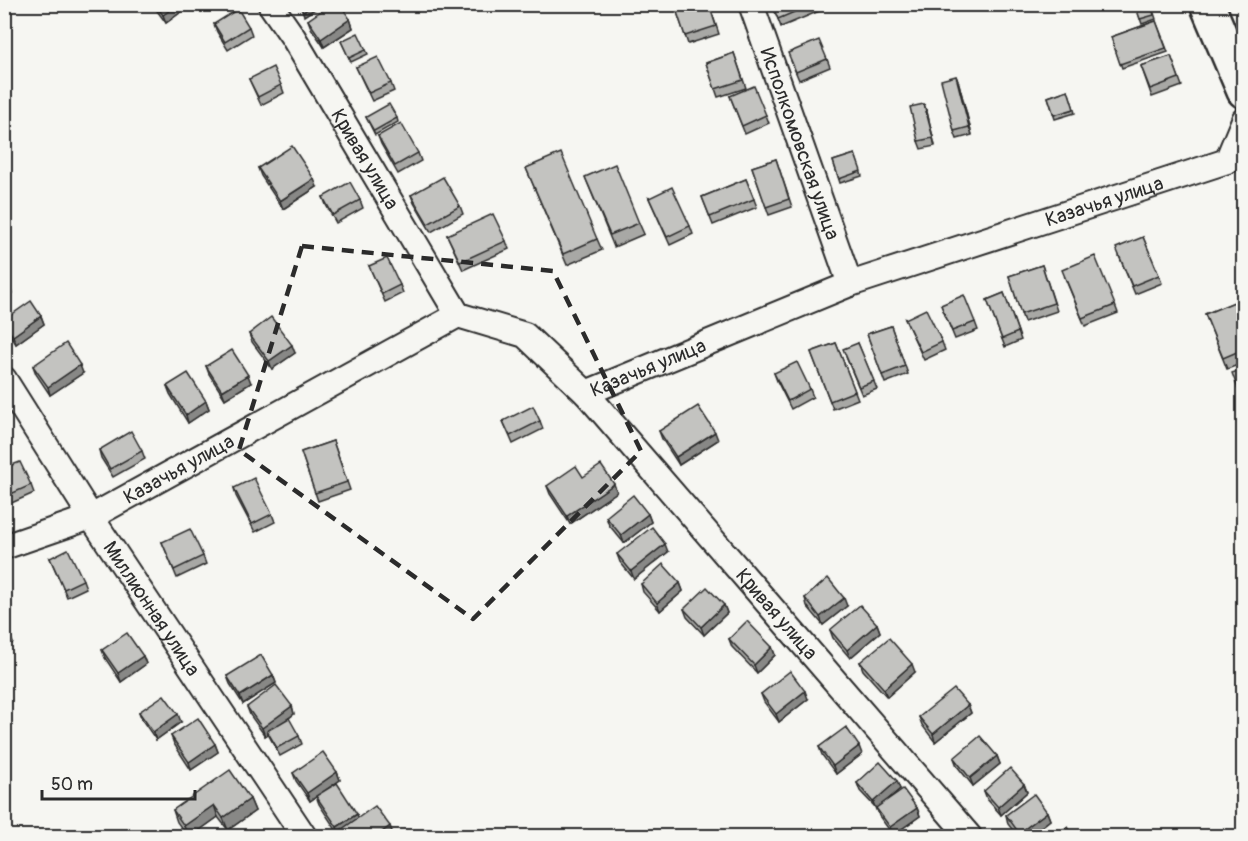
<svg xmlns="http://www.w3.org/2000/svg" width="1248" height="841" viewBox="0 0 1248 841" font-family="Pangolin,sans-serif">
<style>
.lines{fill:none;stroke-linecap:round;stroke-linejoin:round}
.street-casing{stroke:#2b2b2b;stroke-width:28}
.secondary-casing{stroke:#2b2b2b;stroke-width:38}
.street{stroke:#f6f6f2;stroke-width:24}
.secondary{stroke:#f6f6f2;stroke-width:33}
.wall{fill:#a8a8a5;stroke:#2b2b2b;stroke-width:1.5}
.shaded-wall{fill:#888886;stroke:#2b2b2b;stroke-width:1.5}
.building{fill:#c3c3c0;stroke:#2b2b2b;stroke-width:1.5}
.marked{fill:none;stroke:#2b2b2b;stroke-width:4.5;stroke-dasharray:12 8;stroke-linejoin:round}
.labels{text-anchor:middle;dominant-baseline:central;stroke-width:6;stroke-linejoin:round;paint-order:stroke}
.street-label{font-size:20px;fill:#2b2b2b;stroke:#f6f6f2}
</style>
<rect width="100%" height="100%" fill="#f6f6f2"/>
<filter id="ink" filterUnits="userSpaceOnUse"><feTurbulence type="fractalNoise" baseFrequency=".0167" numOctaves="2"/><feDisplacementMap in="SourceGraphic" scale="12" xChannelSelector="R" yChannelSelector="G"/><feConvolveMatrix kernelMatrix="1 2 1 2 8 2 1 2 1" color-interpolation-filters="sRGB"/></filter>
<g filter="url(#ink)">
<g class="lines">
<defs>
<g id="street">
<path id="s1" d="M270 4 293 37 458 315"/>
<path id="s2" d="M751 4 850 284"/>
<path id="s3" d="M4 379 91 517 304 836"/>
<path id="s4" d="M586 393 969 836"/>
<path id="s5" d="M4 547 91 517 458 315 525 335 586 393 850 284 1227 161 1244 120"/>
</g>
<polyline id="secondary" points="1207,4 1244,91"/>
</defs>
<use href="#street" class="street-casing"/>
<use href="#secondary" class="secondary-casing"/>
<use href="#street" class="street"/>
<use href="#secondary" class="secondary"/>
</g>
<g class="wall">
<polygon points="152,4 192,4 166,23"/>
<polygon points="709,4 719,34 688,44 677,12"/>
<polygon points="785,4 828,4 829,7 781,27 774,9"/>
<polygon points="1135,4 1151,4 1156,19 1142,24"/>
<polygon points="350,19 353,28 324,47 311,28 308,20"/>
<polygon points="1156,21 1168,52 1122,68 1111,37"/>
<polygon points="214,24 249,27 252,35 228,50 217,32"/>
<polygon points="341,41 366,50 368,54 351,62"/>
<polygon points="734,53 746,88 718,97 706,63"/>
<polygon points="1171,56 1182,86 1152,97 1141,66"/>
<polygon points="827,59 830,67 799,80 791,61"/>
<polygon points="356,67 391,83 394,91 372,101"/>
<polygon points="956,76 959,84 972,135 957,139 954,131"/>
<polygon points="249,79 281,85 284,93 261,105"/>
<polygon points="1068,90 1075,113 1055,119 1048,97"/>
<polygon points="730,96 766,115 769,123 745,134"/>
<polygon points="927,112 935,146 921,149 918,141"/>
<polygon points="366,117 397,118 398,122 375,135"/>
<polygon points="378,136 418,153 421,161 398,174 381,144"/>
<polygon points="855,154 862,176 840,183 833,161"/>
<polygon points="776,159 792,207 769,215 752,167"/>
<polygon points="258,168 317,187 283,209 261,176"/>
<polygon points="526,168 597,239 602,250 567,265"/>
<polygon points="585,177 639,223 644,234 614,247"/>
<polygon points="746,179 757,207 713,225 702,197"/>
<polygon points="411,195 460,206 463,214 431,232 414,203"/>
<polygon points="323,197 360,200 363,208 336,223 326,205"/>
<polygon points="649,198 690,226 693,234 670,245"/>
<polygon points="447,235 506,241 509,249 463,270"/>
<polygon points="1143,237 1162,283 1135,294 1119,256"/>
<polygon points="1042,265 1057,311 1024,322 1009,276"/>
<polygon points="369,266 400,285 403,293 385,302"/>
<polygon points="4,277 9,285 12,293 4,298"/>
<polygon points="1065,278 1115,305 1118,313 1085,326"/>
<polygon points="1004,293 1021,340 1005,347 987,300"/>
<polygon points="1244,298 1244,363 1227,369 1205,314"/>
<polygon points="941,305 975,322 978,330 955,339"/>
<polygon points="41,316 44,324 16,344 4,326 4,320"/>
<polygon points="905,319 942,342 945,350 924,360"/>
<polygon points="891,326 908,374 885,383 867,334"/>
<polygon points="249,334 295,353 272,369 252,342"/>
<polygon points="836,343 858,399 833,409 811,352"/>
<polygon points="858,343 877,389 862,395 846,357"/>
<polygon points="33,366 83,373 50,395 36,374"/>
<polygon points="206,366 251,383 225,399 209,374"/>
<polygon points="774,373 810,389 813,397 791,409 777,381"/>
<polygon points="167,386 206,401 209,409 188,423 170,394"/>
<polygon points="503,421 540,421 543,429 513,444"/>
<polygon points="659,431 718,440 679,465 662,439"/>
<polygon points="333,441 350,490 318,501 301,452"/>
<polygon points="99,450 142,451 145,459 113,477 101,458"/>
<polygon points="4,468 31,485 34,493 7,505 4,500"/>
<polygon points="583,477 617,492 570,524 550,494 547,486"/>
<polygon points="234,488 272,514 275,522 255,532 236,496"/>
<polygon points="648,514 651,522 624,543 609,525 606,517"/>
<polygon points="162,542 203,556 206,564 177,578"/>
<polygon points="668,552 634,579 620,562 617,554"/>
<polygon points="50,558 83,580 86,588 67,597"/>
<polygon points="680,583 683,591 660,611 643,592 641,584"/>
<polygon points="805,598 847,606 823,625 807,606"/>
<polygon points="724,605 727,613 704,635 687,617 684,609"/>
<polygon points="4,621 13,643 4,646"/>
<polygon points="877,624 880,632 850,658 833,638 830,630"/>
<polygon points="729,639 772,647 775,655 757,673 732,647"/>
<polygon points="102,650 143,656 146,664 121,682 105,658"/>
<polygon points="860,662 915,672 887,697 863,670"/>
<polygon points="273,675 276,683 243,704 230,684 227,676"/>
<polygon points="761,694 808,699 779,722 764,702"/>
<polygon points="968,705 971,713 935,742 922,725 919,717"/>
<polygon points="292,706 294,714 288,719 299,736 302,744 280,756 268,734 265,736 250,715 247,707"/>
<polygon points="139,712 181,722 156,740 142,720"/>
<polygon points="171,736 215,744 218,752 191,770 174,744"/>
<polygon points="819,747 862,754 836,774 822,755"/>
<polygon points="997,756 1000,764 973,786 957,766 954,758"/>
<polygon points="337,772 340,780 310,801 296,781 293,773"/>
<polygon points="857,783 900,789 886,801 917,808 920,816 893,835 879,816 877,809 860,791"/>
<polygon points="1024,784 1027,792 1001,815 987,799 984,791"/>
<polygon points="316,796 359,818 393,834 389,837 340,837 338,833 319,804"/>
<polygon points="250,799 255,811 228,830 218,817 190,837 188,837 177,822 173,810"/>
<polygon points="1047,812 1050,820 1028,837 1018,837 1008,824 1006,815"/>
</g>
<g class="shaded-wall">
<polygon points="178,4 192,4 166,23 163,15"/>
<polygon points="314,4 320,4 321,5 304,16 303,12"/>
<polygon points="350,19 353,28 324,47 321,39"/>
<polygon points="956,76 959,84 972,135 969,127"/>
<polygon points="924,104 927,112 935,146 933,138"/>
<polygon points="314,179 317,187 283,209 280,201"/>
<polygon points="41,316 44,324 16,344 13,336"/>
<polygon points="292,345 295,353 272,369 269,361"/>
<polygon points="80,365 83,373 50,395 48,387"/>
<polygon points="248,375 251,383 225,399 222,391"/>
<polygon points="206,401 209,409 188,423 186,415"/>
<polygon points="715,432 718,440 679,465 676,457"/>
<polygon points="614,484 617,492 570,524 567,516"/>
<polygon points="648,514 651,522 624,543 621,535"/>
<polygon points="665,544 668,552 634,579 631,571"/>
<polygon points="680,583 683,591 660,611 657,603"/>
<polygon points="844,598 847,606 823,625 820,617"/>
<polygon points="724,605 727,613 704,635 701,627"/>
<polygon points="877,624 880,632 850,658 847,650"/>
<polygon points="772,647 775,655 757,673 754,665"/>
<polygon points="143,656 146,664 121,682 118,673"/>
<polygon points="912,664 915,672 887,697 884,689"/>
<polygon points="273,675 276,683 243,704 240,696"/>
<polygon points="805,691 808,699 779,722 776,714"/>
<polygon points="968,705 971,713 935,742 933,734"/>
<polygon points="292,706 294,714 268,733 267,731 268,734 265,736 262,728"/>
<polygon points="178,714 181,722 156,740 153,732"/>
<polygon points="215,744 218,752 191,770 189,762"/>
<polygon points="859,746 862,754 836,774 833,766"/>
<polygon points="997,756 1000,764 973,786 970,778"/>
<polygon points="337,772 340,780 310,801 307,793"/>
<polygon points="897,781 900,789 876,810 873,802"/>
<polygon points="1024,784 1027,792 1001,815 998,807"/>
<polygon points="250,799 255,811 228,830 223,818"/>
<polygon points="214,805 218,817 190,837 188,837 184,826"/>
<polygon points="917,808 920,816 893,835 890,827"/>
<polygon points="1047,812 1050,820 1028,837 1020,837 1019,833"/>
<polygon points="357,814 360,822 340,835 337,827"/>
<polygon points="390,826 393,834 389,837 375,837"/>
</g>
<g class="building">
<polygon points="155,4 178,4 163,15"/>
<polygon points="298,4 314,4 303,12"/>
<polygon points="331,4 340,4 350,19 321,39 308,20"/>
<polygon points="701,4 709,4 716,26 685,36 677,12"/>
<polygon points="785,4 813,4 778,19 774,9"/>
<polygon points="1135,4 1151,4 1154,15 1140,19"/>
<polygon points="1240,4 1244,4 1244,12"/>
<polygon points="238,9 249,27 225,42 214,24"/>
<polygon points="1156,21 1166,48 1120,64 1111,37"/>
<polygon points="358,33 366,50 349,58 341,41"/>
<polygon points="819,40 827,59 796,72 788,53"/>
<polygon points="734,53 743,80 715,89 706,63"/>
<polygon points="1171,56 1179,78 1150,89 1141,66"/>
<polygon points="378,57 391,83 369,93 356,67"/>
<polygon points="273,67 281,85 258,97 249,79"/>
<polygon points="956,76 969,127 954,131 941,80"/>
<polygon points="754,86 766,115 742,126 730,96"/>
<polygon points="1068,90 1074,109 1054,115 1048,97"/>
<polygon points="389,104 397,118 374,131 366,117"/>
<polygon points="924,104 933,138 918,141 910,107"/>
<polygon points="401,123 418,153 395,166 378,136"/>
<polygon points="292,146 314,179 280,201 258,168"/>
<polygon points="561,153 597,239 563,254 526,168"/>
<polygon points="855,154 861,171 839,179 833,161"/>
<polygon points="776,159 789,199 766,207 752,167"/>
<polygon points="615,164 639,223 610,235 585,177"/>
<polygon points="443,177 460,206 428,224 411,195"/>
<polygon points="746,179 754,199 710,217 702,197"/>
<polygon points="350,182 360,200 333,215 323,197"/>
<polygon points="672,187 690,226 667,237 649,198"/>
<polygon points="493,214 506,241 460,262 447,235"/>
<polygon points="1143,237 1159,275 1132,286 1116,248"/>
<polygon points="1095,256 1115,305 1082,318 1062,270"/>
<polygon points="387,258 400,285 382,294 369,266"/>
<polygon points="1042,265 1054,303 1021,314 1009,276"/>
<polygon points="4,277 9,285 4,288"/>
<polygon points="1004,293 1018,332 1002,339 987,300"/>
<polygon points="964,295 975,322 952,331 941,305"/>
<polygon points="1244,298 1244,349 1223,358 1205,314"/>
<polygon points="31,301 41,316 13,336 4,324 4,320"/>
<polygon points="926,309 942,342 921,352 905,319"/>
<polygon points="271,317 292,345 269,361 249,334"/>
<polygon points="891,326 905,366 882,375 867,334"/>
<polygon points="66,343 80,365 48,387 33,366"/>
<polygon points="836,343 855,391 830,401 811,352"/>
<polygon points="858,343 874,381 859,387 843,349"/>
<polygon points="232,350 248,375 222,391 206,366"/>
<polygon points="797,362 810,389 788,401 774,373"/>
<polygon points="1244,369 1244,405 1232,373"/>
<polygon points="188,373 206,401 186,415 167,386"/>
<polygon points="533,406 540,421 510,436 503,421"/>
<polygon points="698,406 715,432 676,457 659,431"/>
<polygon points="131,431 142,451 110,469 99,450"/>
<polygon points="333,441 347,482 315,493 301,452"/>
<polygon points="20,462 31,485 4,497 4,468"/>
<polygon points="601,465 614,484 567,516 547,486 576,466 583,477"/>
<polygon points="254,478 272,514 252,524 234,488"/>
<polygon points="633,495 648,514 621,535 606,517"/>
<polygon points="652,527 665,544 631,571 617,554"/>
<polygon points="190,529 203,556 174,570 162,542"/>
<polygon points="68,549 83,580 64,589 50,558"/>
<polygon points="663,564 680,583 657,603 641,584"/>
<polygon points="828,578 844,598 820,617 805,598"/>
<polygon points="707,587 724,605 701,627 684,609"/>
<polygon points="860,605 877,624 847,650 830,630"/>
<polygon points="4,621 10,635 4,637"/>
<polygon points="747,621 772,647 754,665 729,639"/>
<polygon points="127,633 143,656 118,673 102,650"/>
<polygon points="889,638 912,664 884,689 860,662"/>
<polygon points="261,655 273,675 240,696 227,676"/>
<polygon points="790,671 805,691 776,714 761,694"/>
<polygon points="276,685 292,706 262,728 247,707"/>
<polygon points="954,689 968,705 933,734 919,717"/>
<polygon points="164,695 178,714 153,732 139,712"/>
<polygon points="198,718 215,744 189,762 171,736"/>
<polygon points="289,718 299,736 277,748 267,731"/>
<polygon points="846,727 859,746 833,766 819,747"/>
<polygon points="980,736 997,756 970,778 954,758"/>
<polygon points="323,752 337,772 307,793 293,773"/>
<polygon points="880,762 897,781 873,802 857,783"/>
<polygon points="1010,768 1024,784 998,807 984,791"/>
<polygon points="230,770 250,799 223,818 214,805 184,826 173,810"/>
<polygon points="337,783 357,814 337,827 316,796"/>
<polygon points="903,789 917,808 890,827 876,808"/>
<polygon points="1034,794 1047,812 1019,833 1006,815"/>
<polygon points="375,806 390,826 375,837 341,837 338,832"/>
<polygon points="1067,827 1073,837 1054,837"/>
</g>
</g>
<path class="marked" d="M302 246 553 271 641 451 473 619 239 450Z"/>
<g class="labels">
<g class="street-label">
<text stroke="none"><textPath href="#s2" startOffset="148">Исполкомовская улица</textPath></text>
<text stroke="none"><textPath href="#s1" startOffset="182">Кривая улица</textPath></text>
<text stroke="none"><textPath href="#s5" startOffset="1218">Казачья улица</textPath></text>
<text stroke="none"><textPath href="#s5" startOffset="732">Казачья улица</textPath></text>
<text stroke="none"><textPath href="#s5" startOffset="192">Казачья улица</textPath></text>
<text stroke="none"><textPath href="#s3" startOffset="273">Миллионная улица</textPath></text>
<text stroke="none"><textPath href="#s4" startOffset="292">Кривая улица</textPath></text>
</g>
</g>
<rect width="1248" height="841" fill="none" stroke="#f6f6f2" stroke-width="24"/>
<rect x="12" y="12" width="1224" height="817" fill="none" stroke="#2b2b2b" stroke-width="2" filter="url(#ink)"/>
<path d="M42 790v9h153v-9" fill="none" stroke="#2b2b2b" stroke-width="3"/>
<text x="51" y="790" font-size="18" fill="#2b2b2b" stroke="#f6f6f2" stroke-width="4.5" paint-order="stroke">50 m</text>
</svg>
